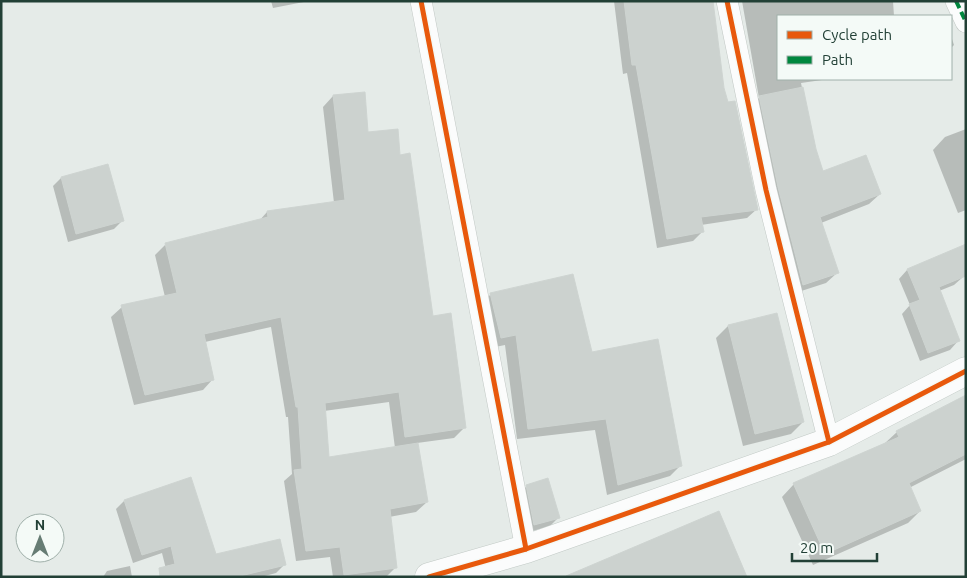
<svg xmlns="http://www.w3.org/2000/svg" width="967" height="578" viewBox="0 0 967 578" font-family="Ubuntu,sans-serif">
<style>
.shadow{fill:#0003;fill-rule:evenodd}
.building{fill:#ccd2cf;stroke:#ced4d1}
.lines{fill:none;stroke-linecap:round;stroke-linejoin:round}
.street-casing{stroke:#c2c8c5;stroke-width:22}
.secondary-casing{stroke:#c1c9c5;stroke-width:29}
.street{stroke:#fbfcfc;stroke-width:21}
.secondary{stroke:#fbfcfc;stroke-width:28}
.quiet{stroke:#00873e;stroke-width:4;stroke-dasharray:8 4;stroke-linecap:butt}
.cycleway-casing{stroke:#f4faf7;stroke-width:8}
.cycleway{stroke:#e8590c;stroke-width:5}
</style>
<rect width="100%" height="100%" fill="#e5ebe8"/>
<g class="shadow">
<polygon points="271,1 309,1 273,8"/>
<polygon points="614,1 711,1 723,89 757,209 747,218 701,225 702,232 693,241 657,248 627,73 623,74"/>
<polygon points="742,1 893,1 894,16 778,16 778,79 829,79 801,83 815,150 823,172 880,194 869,204 821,223 837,273 826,283 792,294 749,107 759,98"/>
<polygon points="951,36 954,45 951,48"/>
<path d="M333 96 367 133 399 156 432 317 465 427 454 438 417 443 427 502 416 512 389 517 396 567 386 577H333L330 557 296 561 284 481 292 474 288 417H286L271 327 205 342 213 379 203 390 134 405 111 317 122 307 165 297 155 255 166 244 259 221 267 212 334 203 323 107ZM389 402 395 448 327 459 324 411Z"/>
<polygon points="966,129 966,210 958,213 933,150 945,137"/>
<polygon points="61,178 122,221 114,229 68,242 53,186"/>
<polygon points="907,270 963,277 954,285 939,291 958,341 950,350 920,361 902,314 910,305 899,279"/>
<polygon points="491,294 591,353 681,465 670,476 607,495 595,430 517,439 505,345 490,348 480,305"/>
<polygon points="728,326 803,422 791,434 743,446 716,338"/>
<polygon points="966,396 966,459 909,488 920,511 908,523 813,565 782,497 794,484 884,444 897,432"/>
<polygon points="190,479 216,556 285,564 276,573 261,577 168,577 162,553 133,563 116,509 124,501"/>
<polygon points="527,486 559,517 550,526 526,533 518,495"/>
<polygon points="130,566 132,577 103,577 107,571"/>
</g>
<g class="building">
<polygon points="624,1 713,1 724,88 728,102 735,101 758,210 701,217 704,232 667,239 636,65 632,65"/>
<polygon points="803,87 816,149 823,171 866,155 881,194 820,217 839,273 803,285 778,187 759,96"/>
<polygon points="365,92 368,132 398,129 400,155 410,153 433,316 451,313 466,428 405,437 399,392 325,403 329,457 418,443 428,502 390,509 397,568 344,575 340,547 306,551 294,470 302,469 298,407 296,407 281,317 204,334 214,380 145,395 121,305 177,293 165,243 268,217 267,211 345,200 333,95"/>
<polygon points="108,164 124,221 76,234 61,177"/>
<polygon points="966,244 966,276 939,287 960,341 928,353 909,304 920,300 907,269"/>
<polygon points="573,274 592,352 658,339 682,466 618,485 606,419 528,429 516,335 501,338 490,293"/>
<polygon points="777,313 804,422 755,434 728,325"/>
<polygon points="966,395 966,454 909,483 921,511 825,554 793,483 899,437 896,431"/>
<polygon points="191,477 216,554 280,539 286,565 236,577 160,577 159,568 175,564 171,546 142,555 124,500"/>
<polygon points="548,478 560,518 534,525 526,485"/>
<polygon points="719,511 747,577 566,577 566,576"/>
</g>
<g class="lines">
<defs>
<g id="street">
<polyline points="421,1 526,549"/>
<polyline points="727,1 766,190 829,442"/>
<polyline points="956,1 966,22"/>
</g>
<polyline id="secondary" points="429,577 526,549 829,442 966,371"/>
</defs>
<use href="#street" class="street-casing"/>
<use href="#secondary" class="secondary-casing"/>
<use href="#street" class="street"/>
<use href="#secondary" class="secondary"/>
<polyline class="quiet" points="956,1 966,22"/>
<defs>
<g id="cycleway">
<polyline points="421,1 526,549"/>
<polyline points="727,1 766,190 829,442"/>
<polyline points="429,577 526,549 829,442 966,371"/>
</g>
</defs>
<use href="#cycleway" class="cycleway-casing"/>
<use href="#cycleway" class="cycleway"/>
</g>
<rect width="967" height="578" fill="none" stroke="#224036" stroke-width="5"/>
<rect x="777" y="15" width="175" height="65" fill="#f4faf7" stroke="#a0b0aa"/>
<rect x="787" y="31" width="25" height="8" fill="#e8590c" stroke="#a0b0aa"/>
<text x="822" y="40" font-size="15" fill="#224036">Cycle path</text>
<rect x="787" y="56" width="25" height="8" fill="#00873e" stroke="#a0b0aa"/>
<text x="822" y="65" font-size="15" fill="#224036">Path</text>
<g transform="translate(40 538)"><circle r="24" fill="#f4faf7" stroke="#a0b0aa"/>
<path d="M0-4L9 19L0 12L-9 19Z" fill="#667c74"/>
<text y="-8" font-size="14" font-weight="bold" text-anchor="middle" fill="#224036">N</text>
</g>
<path d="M792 553v8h85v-8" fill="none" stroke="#224036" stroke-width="2.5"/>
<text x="800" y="553" font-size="15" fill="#224036" stroke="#f4faf7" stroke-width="4" paint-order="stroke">20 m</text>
</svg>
